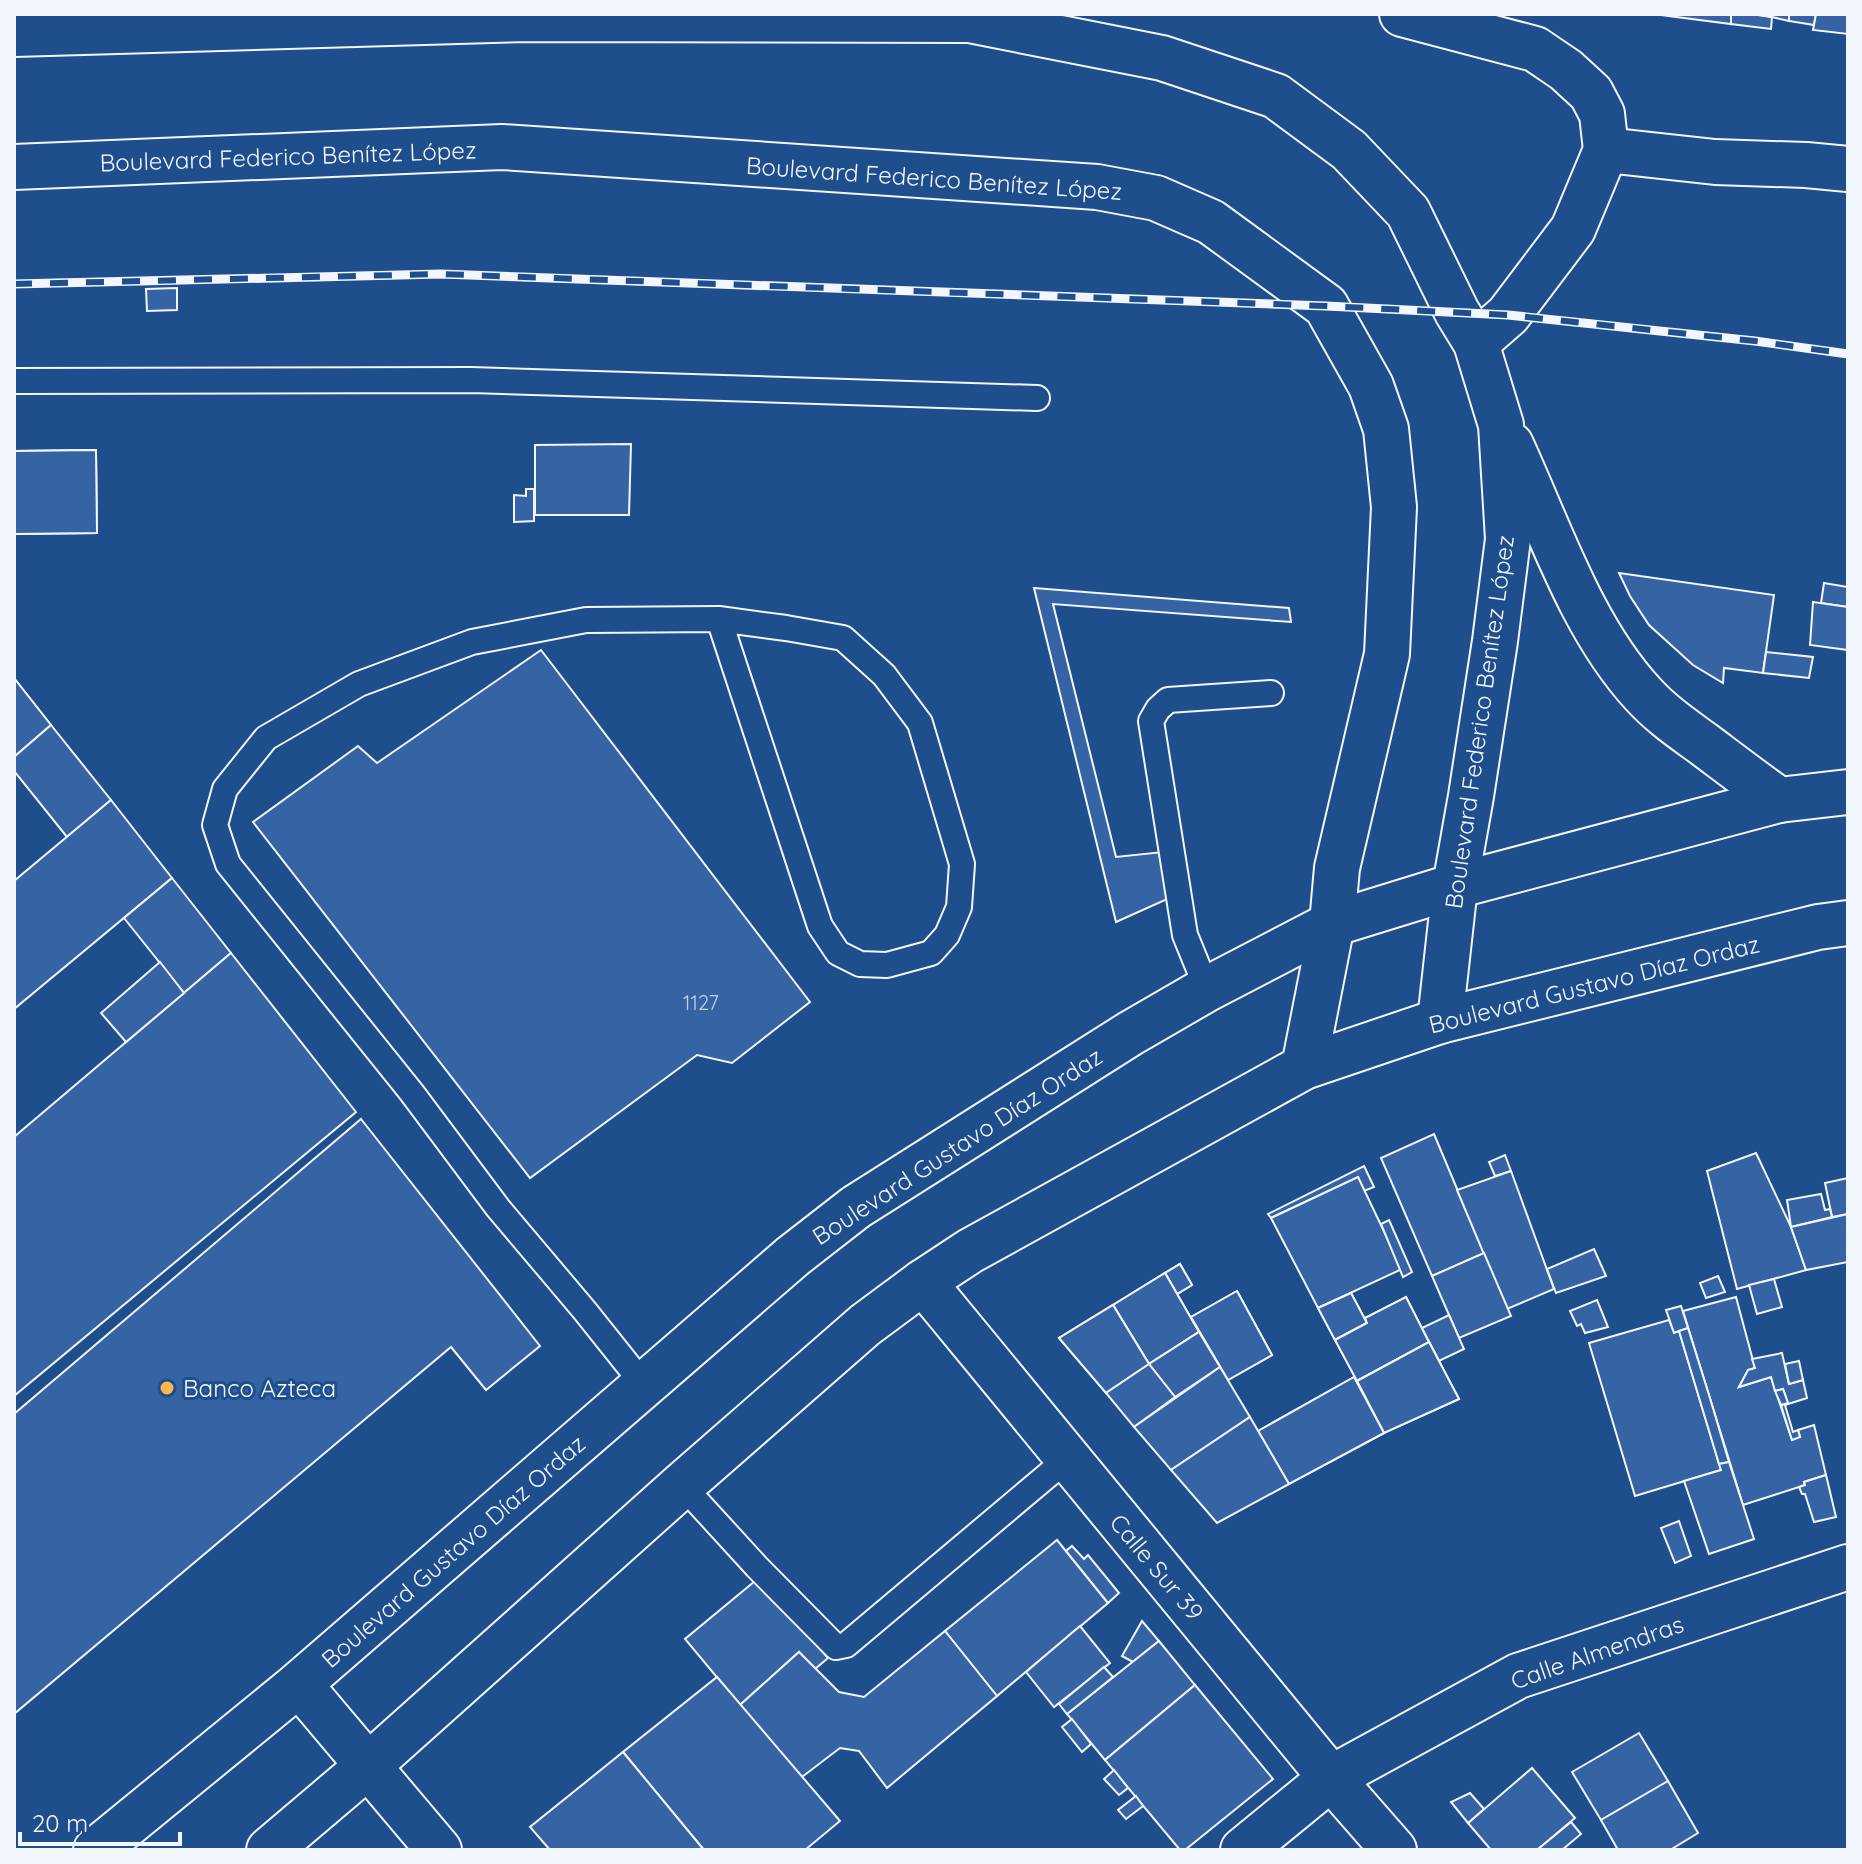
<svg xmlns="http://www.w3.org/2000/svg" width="1862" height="1864" viewBox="0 0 1862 1864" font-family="Quicksand,sans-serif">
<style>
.building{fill:#3563a3;stroke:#f2f6ff;stroke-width:2}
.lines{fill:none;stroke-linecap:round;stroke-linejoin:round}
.service-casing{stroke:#f2f6ff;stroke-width:28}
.minor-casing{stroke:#f2f6ff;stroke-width:48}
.primary-casing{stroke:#f2f6ff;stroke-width:48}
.service{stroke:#1f4e8c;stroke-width:24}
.minor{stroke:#1f4e8c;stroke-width:44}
.primary{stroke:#1f4e8c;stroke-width:44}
.rail-casing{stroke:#f2f6ff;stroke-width:9}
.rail{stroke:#1f4e8c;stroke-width:6;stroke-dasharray:18;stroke-linecap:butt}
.poi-dot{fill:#ffb74d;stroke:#1f4e8c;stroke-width:3}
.labels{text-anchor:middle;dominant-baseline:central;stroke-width:6;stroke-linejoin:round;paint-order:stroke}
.number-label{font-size:20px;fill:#c3d1e8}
.street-label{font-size:24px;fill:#f2f6ff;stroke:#1f4e8c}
.poi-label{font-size:24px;fill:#f2f6ff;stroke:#1f4e8c;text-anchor:start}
</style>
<rect width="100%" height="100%" fill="#1f4e8c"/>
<g class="building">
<polygon points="1653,14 1731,14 1731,24"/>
<polygon points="1731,14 1752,14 1772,17 1771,29 1731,24"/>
<polygon points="1752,14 1789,14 1789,21 1772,17"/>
<polygon points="1789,14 1816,14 1814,25 1789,21"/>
<polygon points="1816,14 1848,14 1848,34 1813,30"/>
<polygon points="177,288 177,310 147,311 146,289"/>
<polygon points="631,444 629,515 535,515 535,445"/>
<polygon points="91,450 96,453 97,533 14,534 14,451"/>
<polygon points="96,450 97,533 14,534 14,451"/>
<polygon points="526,489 534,489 534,521 514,522 514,495 526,496"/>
<polygon points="1619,573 1774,595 1763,673 1724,668 1723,683 1693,665 1649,625 1630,596"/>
<polygon points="1824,583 1848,587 1848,607 1821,603"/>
<polygon points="1034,588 1289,608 1291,622 1053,604 1116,857 1163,852 1174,896 1116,922"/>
<polygon points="1813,602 1848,607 1848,650 1810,645"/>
<polygon points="541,650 810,1002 732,1063 697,1055 530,1178 253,822 358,746 377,763"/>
<polygon points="1766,652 1813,657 1809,678 1763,673"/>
<polygon points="14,678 51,725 45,730 14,710"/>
<polygon points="14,678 51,725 14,757"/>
<polygon points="51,725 111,800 67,837 14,771 14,757"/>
<polygon points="111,800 172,878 14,1009 14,881"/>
<polygon points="172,878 231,953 184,993 124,918"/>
<polygon points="231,953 356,1112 14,1396 14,1137"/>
<polygon points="160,962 184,993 126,1042 101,1013"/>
<polygon points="361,1119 540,1346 486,1390 451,1347 14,1714 14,1414"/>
<polygon points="1434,1134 1484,1253 1432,1276 1381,1158"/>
<polygon points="1756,1153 1791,1227 1806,1270 1737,1289 1707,1171"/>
<polygon points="1505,1155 1511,1171 1495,1176 1489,1162"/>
<polygon points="1364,1166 1374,1187 1364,1191 1358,1177 1271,1218 1268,1214"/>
<polygon points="1511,1171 1554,1289 1507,1309 1457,1190"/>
<polygon points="1358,1177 1402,1269 1318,1308 1271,1218"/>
<polygon points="1848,1178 1848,1214 1832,1217 1825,1183"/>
<polygon points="1821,1194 1825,1210 1830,1209 1832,1217 1791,1227 1787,1200"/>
<polygon points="1848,1214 1848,1262 1806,1270 1791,1227"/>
<polygon points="1389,1220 1412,1272 1403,1277 1381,1224"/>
<polygon points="1594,1249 1606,1276 1556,1293 1547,1269"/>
<polygon points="1484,1253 1511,1316 1459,1338 1432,1276"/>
<polygon points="1180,1264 1192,1285 1177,1294 1165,1273"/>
<polygon points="1180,1264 1192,1285 1177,1294 1165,1273"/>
<polygon points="1165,1273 1199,1332 1149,1364 1113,1305"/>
<polygon points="1165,1273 1199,1332 1149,1364 1113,1305"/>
<polygon points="1718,1276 1725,1292 1706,1298 1700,1283"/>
<polygon points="1774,1279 1782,1307 1757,1314 1749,1285"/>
<polygon points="1237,1291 1272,1355 1228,1380 1191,1317"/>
<polygon points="1237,1291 1272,1355 1228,1380 1191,1317"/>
<polygon points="1351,1293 1367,1323 1335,1340 1318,1308"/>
<polygon points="1351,1293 1367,1323 1335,1340 1318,1308"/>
<polygon points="1406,1297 1429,1342 1357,1381 1335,1340 1367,1323 1365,1318"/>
<polygon points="1406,1297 1429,1342 1357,1381 1335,1340 1367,1323 1365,1318"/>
<polygon points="1736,1297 1755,1368 1748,1370 1739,1387 1771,1377 1792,1440 1800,1437 1798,1430 1814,1425 1826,1475 1804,1482 1805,1485 1799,1487 1743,1505 1683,1311"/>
<polygon points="1597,1300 1608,1327 1585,1333 1581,1324 1577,1326 1570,1311"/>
<polygon points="1113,1305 1149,1364 1106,1393 1059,1338"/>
<polygon points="1113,1305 1149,1364 1106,1393 1059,1338"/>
<polygon points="1681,1306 1688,1328 1674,1333 1666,1310"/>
<polygon points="1449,1315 1464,1349 1439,1361 1422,1328"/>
<polygon points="1669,1320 1674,1333 1679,1331 1721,1470 1635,1496 1589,1343"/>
<polygon points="1688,1328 1709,1395 1729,1462 1719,1464 1679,1331"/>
<polygon points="1199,1332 1220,1367 1175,1397 1149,1364"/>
<polygon points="1199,1332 1220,1367 1175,1397 1149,1364"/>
<polygon points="1429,1342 1459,1399 1384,1433 1357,1381"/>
<polygon points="1429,1342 1459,1399 1384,1433 1357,1381"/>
<polygon points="1782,1353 1789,1384 1803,1380 1807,1398 1785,1405 1793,1432 1798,1430 1800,1437 1792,1440 1781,1405 1788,1403 1783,1389 1775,1391 1771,1377 1739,1387 1748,1370 1755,1368 1752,1359"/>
<polygon points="1799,1361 1803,1380 1789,1384 1785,1364"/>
<polygon points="1149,1364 1175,1397 1134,1427 1106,1393"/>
<polygon points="1220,1367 1250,1417 1171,1470 1134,1427"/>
<polygon points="1354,1377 1384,1433 1289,1484 1258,1431"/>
<polygon points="1354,1377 1384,1433 1289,1484 1258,1431"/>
<polygon points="1783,1389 1788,1403 1781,1405 1775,1391"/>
<polygon points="1250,1417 1289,1484 1217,1523 1171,1470"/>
<polygon points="1729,1462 1754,1539 1709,1554 1684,1481 1721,1470 1719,1464"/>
<polygon points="1826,1475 1836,1517 1814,1522 1805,1494 1802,1494 1799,1487 1805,1485 1804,1482"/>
<polygon points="1679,1521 1691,1556 1675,1563 1661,1528"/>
<polygon points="1057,1540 1108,1603 997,1696 945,1631"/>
<polygon points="1072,1546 1084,1559 1088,1555 1119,1593 1108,1603 1066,1551"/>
<polygon points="755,1581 761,1581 828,1658 815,1669 799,1652 740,1705 685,1639"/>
<polygon points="1142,1621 1159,1641 1133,1662 1122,1656"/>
<polygon points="1080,1626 1110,1663 1054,1707 1026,1672"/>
<polygon points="945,1631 997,1696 887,1788 859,1751 840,1748 802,1777 740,1705 799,1652 839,1692 864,1697"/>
<polygon points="1159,1641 1195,1685 1105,1760 1067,1714"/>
<polygon points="1104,1667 1113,1677 1067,1714 1059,1704"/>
<polygon points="717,1677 840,1821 805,1850 704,1850 623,1752"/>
<polygon points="1195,1685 1273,1779 1185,1850 1180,1850 1105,1760"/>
<polygon points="1072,1719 1091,1744 1082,1752 1062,1727"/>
<polygon points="1639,1733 1668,1781 1601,1820 1572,1772"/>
<polygon points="623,1752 704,1850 550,1850 530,1827"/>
<polygon points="1532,1768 1575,1818 1537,1850 1491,1850 1468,1823"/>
<polygon points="1114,1770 1128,1788 1119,1795 1104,1779"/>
<polygon points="1668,1781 1698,1833 1670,1850 1618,1850 1601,1820"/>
<polygon points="1470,1793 1484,1809 1468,1823 1451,1802"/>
<polygon points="1136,1796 1143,1806 1126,1819 1118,1810"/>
<polygon points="1571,1822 1581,1834 1562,1850 1537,1850"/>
</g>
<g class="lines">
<defs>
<g id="service">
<polyline points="14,381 471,380 1037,398"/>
<polyline points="1207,989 1185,935 1151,721 1158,709 1168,700 1271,693"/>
<polyline points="644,1385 585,1311 498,1208 412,1093 228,864 215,825 225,789 266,738 359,684 472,642 586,620 719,619 786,628 843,638 884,675 920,723 962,864 959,907 947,935 931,953 887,965 860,964 838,953 820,926 719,619"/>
<polyline points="682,1485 757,1567 836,1647 846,1645 1067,1459"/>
</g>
<g id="minor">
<polyline points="1606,150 1715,162 1806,165 1848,169"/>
<polyline points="923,1282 1331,1778 1394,1850"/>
<polyline points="299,1684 439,1850"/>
<polyline points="1243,1850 1331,1778 1518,1676 1848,1567"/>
</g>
<g id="primary">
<polyline points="1402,14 1535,49 1566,70 1591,93 1602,114 1606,150 1573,229 1508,315 1476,343"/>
<polyline points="14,34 528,19 969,20 1162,58 1276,96 1349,150 1408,212 1457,312 1476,343 1501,425 1508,539 1495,641 1471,796 1455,886 1440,1021"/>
<polyline points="14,167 502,147 1097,187 1156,198 1211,222 1326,306 1371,386 1386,429 1394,507 1387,654 1337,868 1332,924 1304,1067"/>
<path d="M1511 445C1549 527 1581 627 1643 694 1661 714 1683 729 1705 745 1729 763 1754 782 1779 800"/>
<polyline points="96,1850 299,1684 793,1256 856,1207 1131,1033 1207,989 1332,924 1455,886 1779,800 1848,792"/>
<polyline points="269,1850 368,1766 682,1485 865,1325 923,1282 970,1251 1304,1067 1440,1021 1818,927 1848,923"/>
</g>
</defs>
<use href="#service" class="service-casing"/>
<use href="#minor" class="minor-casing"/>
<use href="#primary" class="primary-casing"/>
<use href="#service" class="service"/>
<use href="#minor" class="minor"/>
<use href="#primary" class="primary"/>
<defs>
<polyline id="rail" points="14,284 441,274 1326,306 1508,315 1755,341 1848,354"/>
</defs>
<use href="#rail" class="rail-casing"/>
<use href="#rail" class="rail"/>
</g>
<circle class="poi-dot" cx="167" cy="1388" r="8"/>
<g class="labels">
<g class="number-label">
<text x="701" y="1002">1127</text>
</g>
<g class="street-label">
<text transform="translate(288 156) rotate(-2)">Boulevard Federico Benítez López</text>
<text transform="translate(934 178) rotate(4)">Boulevard Federico Benítez López</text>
<text transform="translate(1479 722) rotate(-82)">Boulevard Federico Benítez López</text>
<text transform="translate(1594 984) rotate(-14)">Boulevard Gustavo Díaz Ordaz</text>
<text transform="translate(957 1146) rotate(-33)">Boulevard Gustavo Díaz Ordaz</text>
<text transform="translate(453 1551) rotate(-41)">Boulevard Gustavo Díaz Ordaz</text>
<text transform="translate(1157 1567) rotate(50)">Calle Sur 39</text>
<text transform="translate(1597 1652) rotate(-19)">Calle Almendras</text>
</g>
<g class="poi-label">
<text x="183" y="1388">Banco Azteca</text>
</g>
</g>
<rect width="1862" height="1864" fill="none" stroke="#f2f6ff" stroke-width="32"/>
<path d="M20 1832v12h160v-12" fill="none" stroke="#f2f6ff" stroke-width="4"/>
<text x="32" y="1832" font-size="24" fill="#f2f6ff" stroke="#1f4e8c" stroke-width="6" paint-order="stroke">20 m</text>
</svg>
